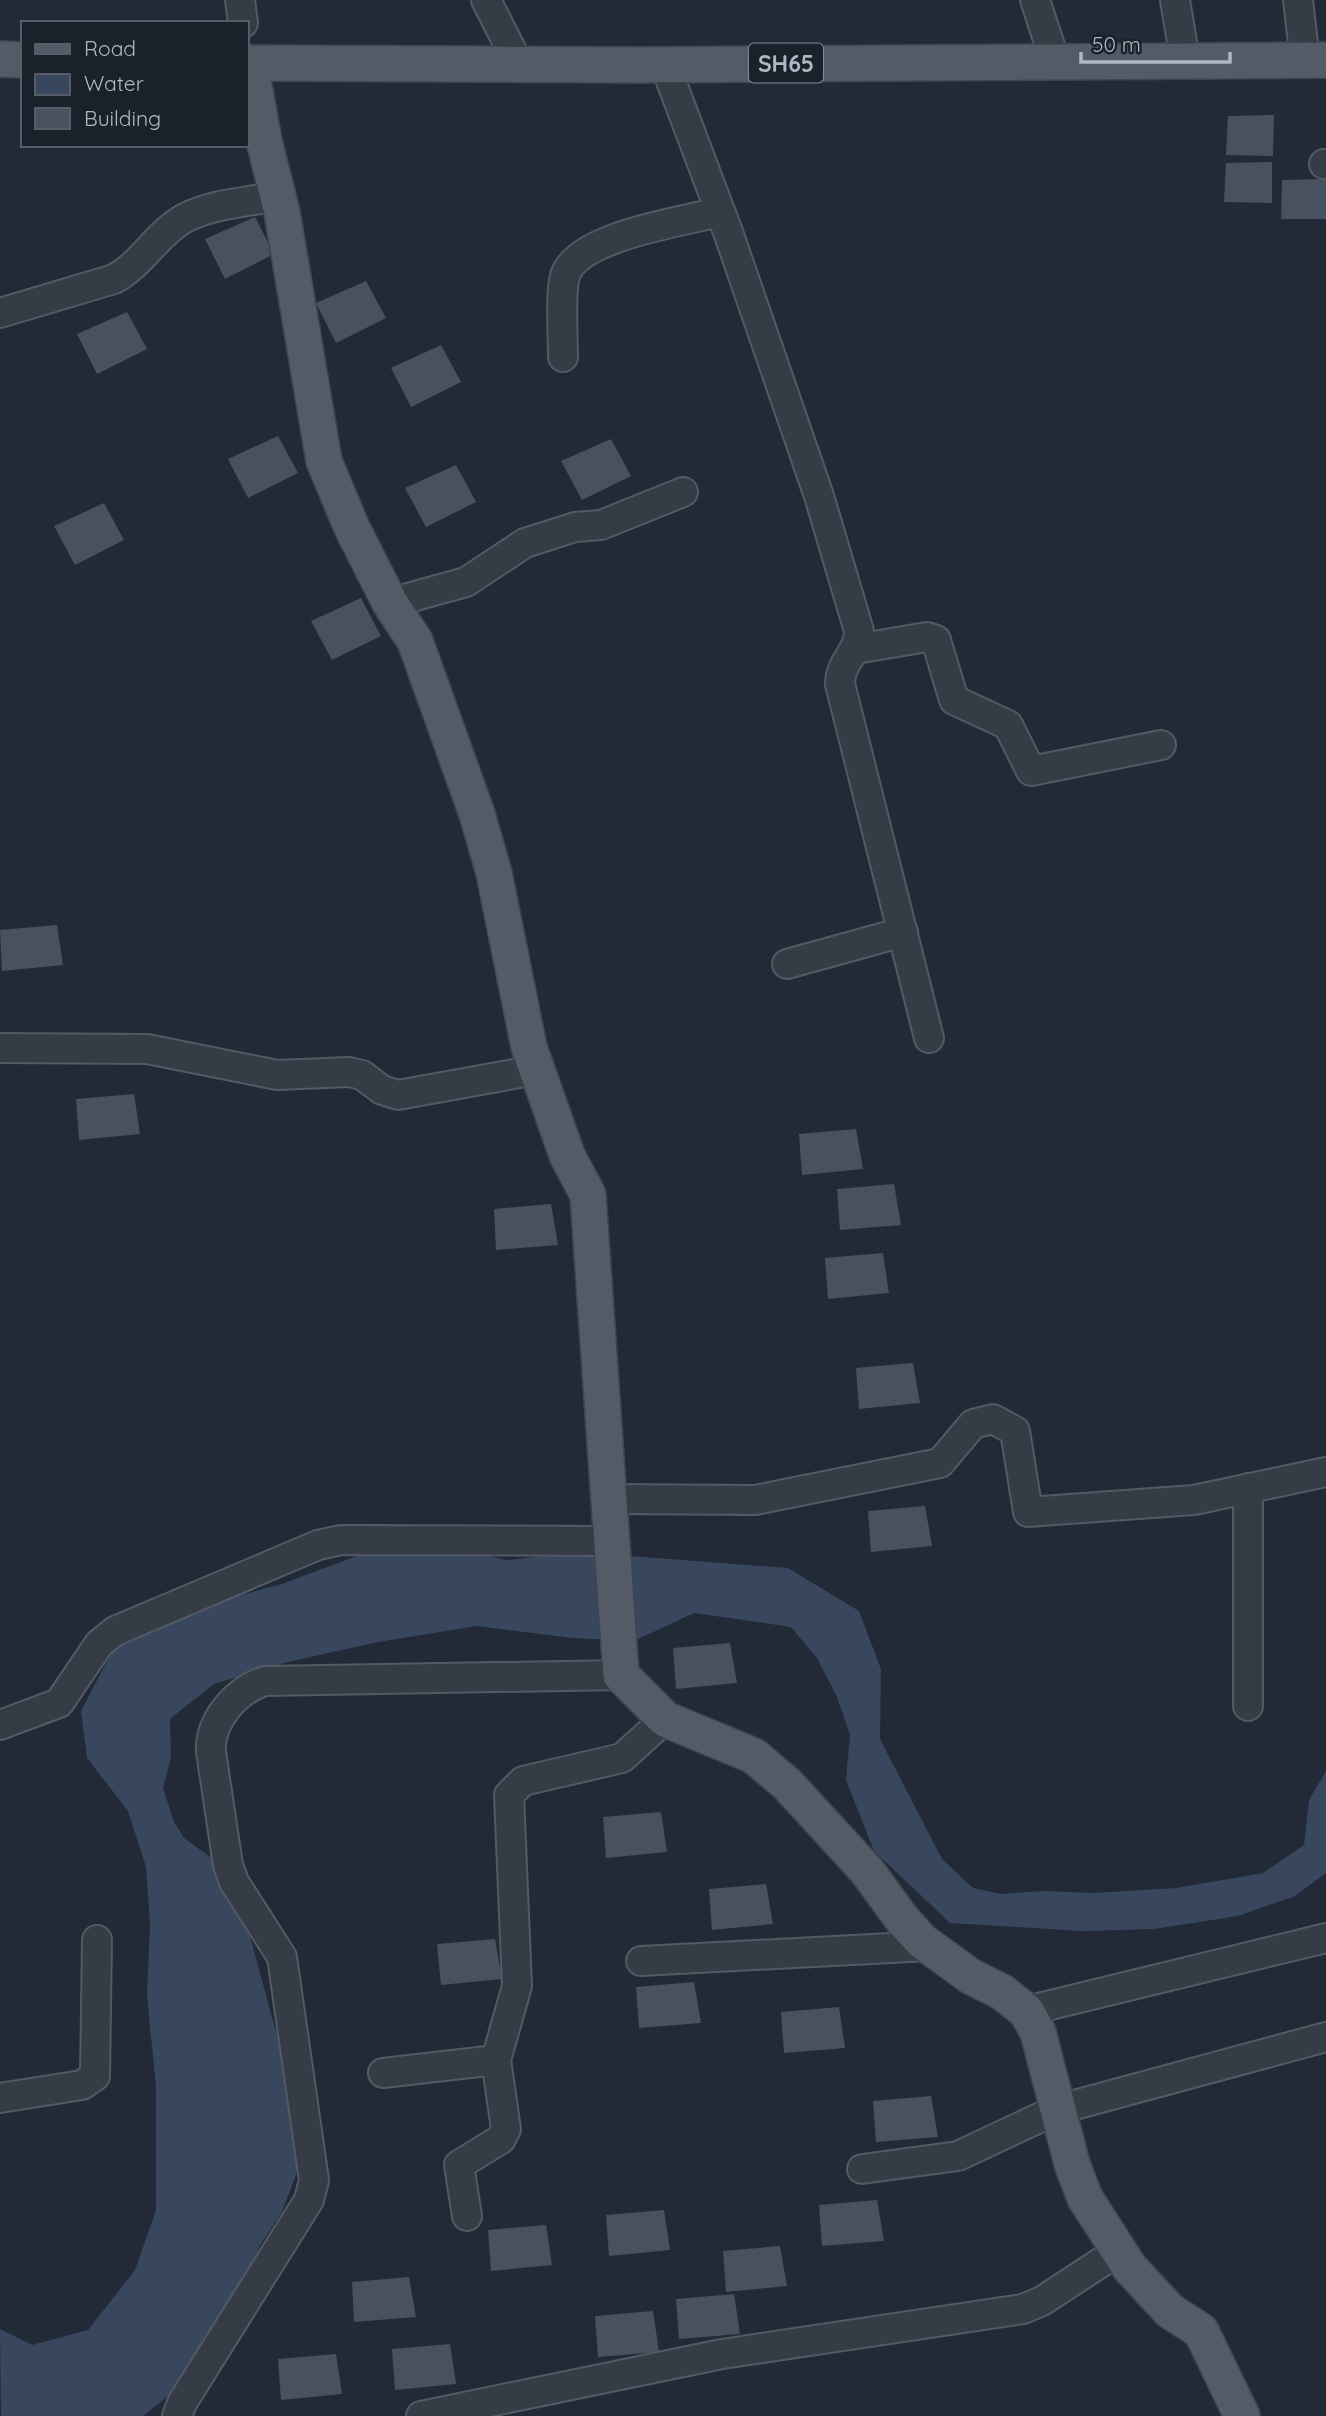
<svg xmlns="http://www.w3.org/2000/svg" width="1326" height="2416" viewBox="0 0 1326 2416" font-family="Quicksand,sans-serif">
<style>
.water{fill:#38475e}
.building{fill:#485160}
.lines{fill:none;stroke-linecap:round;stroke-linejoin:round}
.minor-casing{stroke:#525a64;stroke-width:32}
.major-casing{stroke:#3e4550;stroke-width:38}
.minor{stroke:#353c46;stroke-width:28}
.major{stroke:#535b67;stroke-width:35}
.labels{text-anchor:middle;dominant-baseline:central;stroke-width:6;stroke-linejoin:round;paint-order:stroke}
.shield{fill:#1a212b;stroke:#828a95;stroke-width:2}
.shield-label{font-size:23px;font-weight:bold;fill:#afb7c3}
</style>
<rect width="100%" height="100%" fill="#212a36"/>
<polygon class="water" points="427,1543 507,1560 578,1552 788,1568 859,1611 881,1669 880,1739 942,1859 973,1888 1001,1894 1044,1891 1095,1893 1176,1888 1263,1873 1304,1845 1309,1800 1326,1771 1326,1873 1295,1896 1238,1916 1154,1929 1083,1931 950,1923 874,1851 846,1780 850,1735 837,1697 817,1658 791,1627 694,1613 634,1641 573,1638 477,1626 378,1642 288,1662 214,1684 170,1719 171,1757 163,1788 174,1822 184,1838 220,1864 241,1903 290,2083 297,2172 282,2212 259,2247 246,2292 194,2374 167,2397 143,2416 1,2416 0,2329 32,2345 88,2330 135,2270 156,2210 156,2086 147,1996 150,1923 146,1867 128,1811 87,1758 81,1711 116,1644 196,1607 282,1584 365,1553"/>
<g class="building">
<polygon points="1274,115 1273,156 1226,155 1228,116"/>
<polygon points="1272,162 1272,203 1224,202 1226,163"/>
<polygon points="1326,179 1326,219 1281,219 1282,180"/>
<polygon points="255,217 274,254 225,279 205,239"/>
<polygon points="366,281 386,318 336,343 316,303"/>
<polygon points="127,312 147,349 97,374 77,334"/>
<polygon points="441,345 461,382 411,407 391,368"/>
<polygon points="278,436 298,473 248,498 228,459"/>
<polygon points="611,439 631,476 582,500 561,461"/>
<polygon points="456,465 476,502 426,527 405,488"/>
<polygon points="104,503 124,540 75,565 54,526"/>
<polygon points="361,598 381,636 332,660 311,621"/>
<polygon points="57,925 63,965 2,971 0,930"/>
<polygon points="134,1094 140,1134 79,1140 76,1099"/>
<polygon points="856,1129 863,1169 802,1175 799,1134"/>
<polygon points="894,1184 901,1225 840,1230 837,1189"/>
<polygon points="551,1204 558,1245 496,1250 494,1209"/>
<polygon points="883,1253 889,1293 828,1299 825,1258"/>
<polygon points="913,1363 920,1403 859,1409 856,1368"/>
<polygon points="925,1506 932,1546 871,1552 868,1511"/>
<polygon points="730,1643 737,1683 676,1689 673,1648"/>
<polygon points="661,1812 667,1852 606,1858 603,1817"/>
<polygon points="766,1884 773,1924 712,1930 709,1889"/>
<polygon points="495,1939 502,1979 441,1985 437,1944"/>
<polygon points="694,1982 701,2023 639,2028 636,1987"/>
<polygon points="839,2007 845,2048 784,2053 781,2012"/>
<polygon points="931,2096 938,2137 876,2142 873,2101"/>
<polygon points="877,2200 884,2241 822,2246 819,2205"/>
<polygon points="664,2210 670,2250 609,2256 606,2215"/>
<polygon points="546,2225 552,2265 491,2271 488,2230"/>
<polygon points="780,2246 787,2286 726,2292 723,2251"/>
<polygon points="409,2277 416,2317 354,2322 352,2282"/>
<polygon points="734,2294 740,2334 679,2339 676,2299"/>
<polygon points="653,2311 659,2352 598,2357 595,2316"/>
<polygon points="450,2344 456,2384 395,2390 392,2349"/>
<polygon points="336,2354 342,2394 281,2400 278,2359"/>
</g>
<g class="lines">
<defs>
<g id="minor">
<polyline points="240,0 243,23"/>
<polyline points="486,0 518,63"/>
<polyline points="1035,0 1055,61"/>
<polyline points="1175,0 1185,60"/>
<polyline points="1298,0 1305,61"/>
<path d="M665 65 728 232 819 496 859 631C859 653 840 661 840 684L929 1038"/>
<polyline points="1324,164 1326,164"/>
<path d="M0 313 114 279C141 265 156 235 183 219 210 204 248 202 278 196"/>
<path d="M563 357C563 337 560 293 565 276 577 236 682 222 719 212"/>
<polyline points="390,603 466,582 525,543 575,527 601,525 683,492"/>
<polyline points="856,649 927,637 936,640 954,700 1008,725 1031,771 1161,745"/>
<polyline points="787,964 903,932"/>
<polyline points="0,1048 147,1049 277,1075 349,1072 362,1075 382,1090 398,1095 536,1070"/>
<polyline points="610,1499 755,1500 940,1463 973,1424 993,1419 1015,1431 1028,1512 1194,1500 1326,1472"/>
<polyline points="1248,1706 1248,1488"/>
<polyline points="0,1725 59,1703 99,1644 115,1631 318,1545 341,1540 614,1541"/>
<polyline points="641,1961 929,1946"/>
<polyline points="1026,2011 1326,1938"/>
<polyline points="383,2073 496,2060"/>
<polyline points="0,2098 82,2085 95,2076 97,1940"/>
<polyline points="862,2169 958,2156 1056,2110 1326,2037"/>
<polyline points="467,2216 459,2165 501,2139 506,2129 496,2060 517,1986 509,1795 523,1781 622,1758 665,1719"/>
<path d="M177 2416 182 2403 309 2200 314 2180 282 1957 234 1882 228 1865 211 1752C209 1721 236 1690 265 1681L621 1675"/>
<polyline points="421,2416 722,2354 1023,2309 1042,2301 1120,2250"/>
</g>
<g id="major">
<polyline points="0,59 23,60"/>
<polyline points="247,63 640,65 1326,60"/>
<polyline points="250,63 264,141 282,212 324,461 352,528 390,603 415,641 477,814 494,873 529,1047 567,1155 588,1195 621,1675 665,1719 754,1756 787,1784 867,1871 902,1919 922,1941 970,1976 1002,1992 1026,2011 1038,2032 1072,2164 1085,2198 1130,2268 1170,2311 1201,2331 1242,2416"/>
</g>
</defs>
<use href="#minor" class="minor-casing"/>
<use href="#major" class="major-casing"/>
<use href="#minor" class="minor"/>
<use href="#major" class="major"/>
</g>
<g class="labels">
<rect class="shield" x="749" y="43.5" width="74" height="39" rx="5"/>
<g class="shield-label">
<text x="786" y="63">SH65</text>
</g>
</g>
<rect x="21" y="21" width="228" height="126" fill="#1a212b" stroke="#565d68" stroke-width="2"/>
<rect x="35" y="44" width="35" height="10" fill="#535b67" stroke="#565d68" stroke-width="2"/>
<text x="84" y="56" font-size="21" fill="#afb7c3">Road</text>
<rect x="35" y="74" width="35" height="21" fill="#38475e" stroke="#565d68" stroke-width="2"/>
<text x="84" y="91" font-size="21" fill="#afb7c3">Water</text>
<rect x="35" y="108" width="35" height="21" fill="#485160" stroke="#565d68" stroke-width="2"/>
<text x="84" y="126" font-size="21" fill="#afb7c3">Building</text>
<path d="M1081 52v10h149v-10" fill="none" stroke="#afb7c3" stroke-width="3.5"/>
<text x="1092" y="52" font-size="21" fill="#afb7c3" stroke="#1a212b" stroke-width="5" paint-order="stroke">50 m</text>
</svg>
